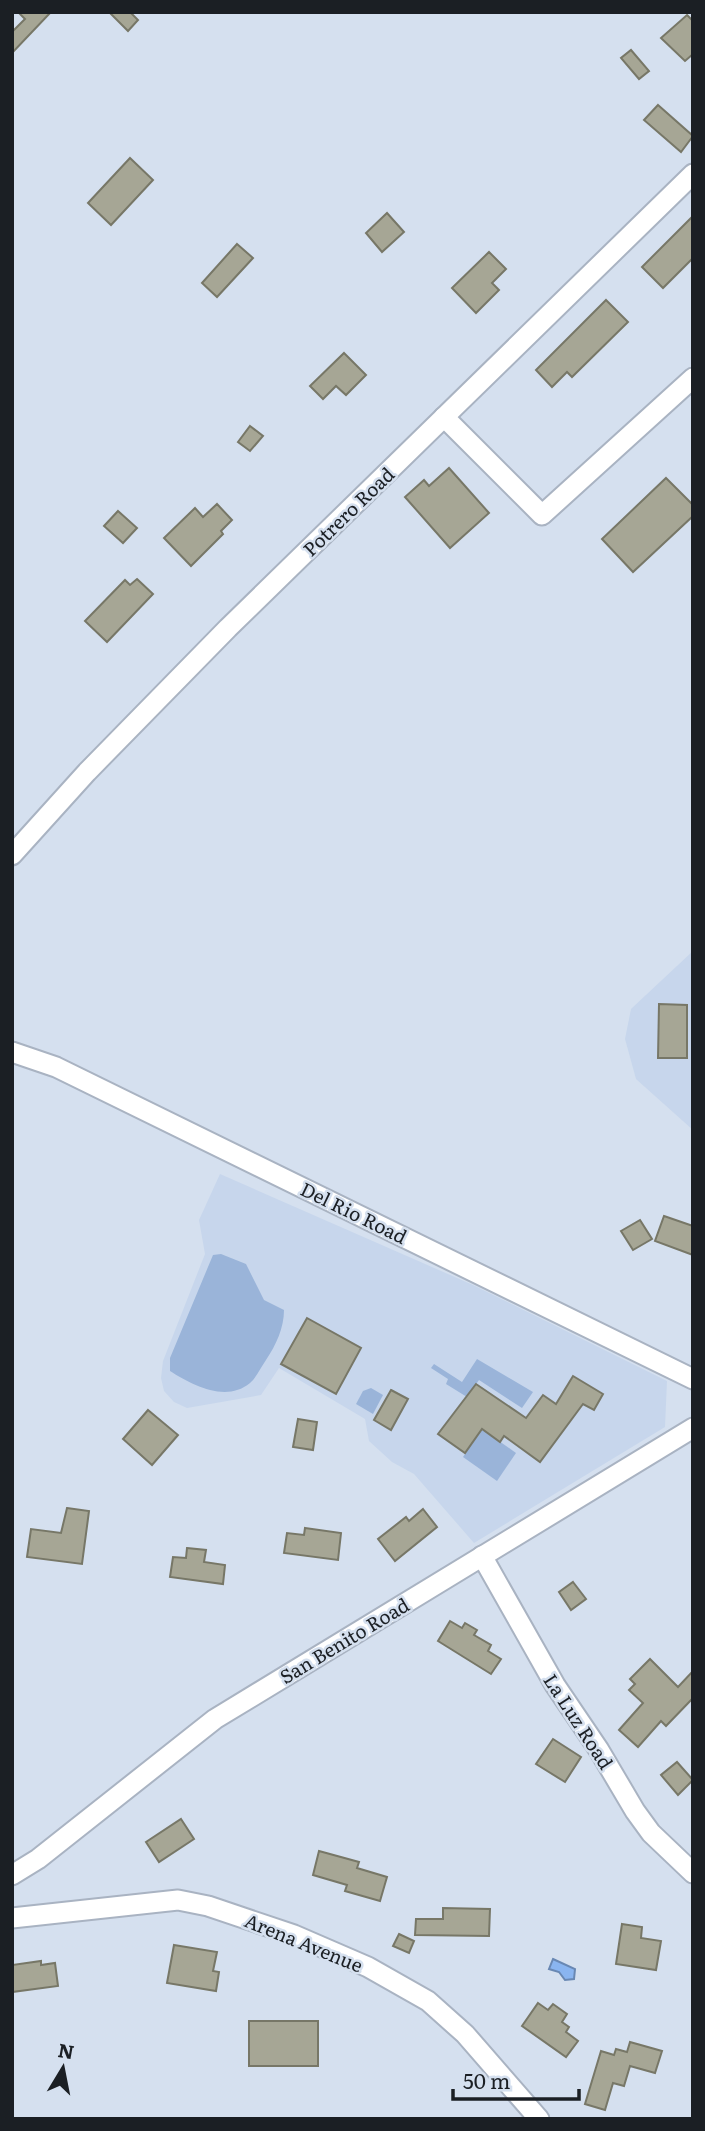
<svg xmlns="http://www.w3.org/2000/svg" width="705" height="2131" viewBox="0 0 705 2131" font-family="Literata,serif">
<style>
.built{fill:#c7d6ec}
.green{fill:#9ab4d9}
.water{fill:#8ab5f0;stroke:#6988b3;stroke-width:2}
.building{fill:#a6a695;stroke:#777767;stroke-width:2}
.lines{fill:none;stroke-linecap:round;stroke-linejoin:round}
.minor-casing{stroke:#a9b3c2;stroke-width:23}
.minor{stroke:#fff;stroke-width:19}
.labels{text-anchor:middle;dominant-baseline:central;stroke-width:5;stroke-linejoin:round;paint-order:stroke}
.street-label{font-size:19px;fill:#1b1f24;stroke:#d5e0ef}
</style>
<rect width="100%" height="100%" fill="#d5e0ef"/>
<g class="built">
<polygon points="693,951 693,1130 636,1079 625,1039 631,1009"/>
<polygon points="220,1174 473,1285 667,1381 665,1427 474,1543 414,1474 392,1462 369,1441 365,1419 279,1368 261,1395 187,1408 174,1402 164,1391 161,1378 163,1361 205,1254 199,1220"/>
</g>
<g class="green">
<path d="M221 1254 246 1264 264 1300 284 1310C284 1328 276 1345 266 1360 261 1367 256 1378 250 1383 226 1403 192 1385 170 1371V1358L213 1255Z"/>
<polygon points="477,1359 533,1392 522,1408 479,1380 467,1397 446,1384 448,1379 431,1368 434,1364 462,1382"/>
<polygon points="371,1388 383,1395 373,1414 356,1404 363,1391"/>
<polygon points="482,1429 516,1453 497,1481 463,1457"/>
</g>
<polygon class="water" points="553,1959 575,1969 574,1979 565,1980 559,1972 549,1969"/>
<g class="building">
<polygon points="18,12 51,12 12,53 12,32 25,19"/>
<polygon points="109,12 130,12 138,20 128,31"/>
<polygon points="687,15 693,21 693,54 685,61 661,38"/>
<polygon points="631,50 649,71 639,79 621,58"/>
<polygon points="658,105 693,136 681,152 644,120"/>
<polygon points="130,158 153,180 111,225 88,203"/>
<polygon points="387,213 404,232 382,252 366,233"/>
<polygon points="693,216 693,258 663,288 642,267"/>
<polygon points="237,244 253,258 217,297 202,283"/>
<polygon points="489,252 506,269 492,283 499,290 476,313 452,288"/>
<polygon points="606,300 628,322 572,377 567,372 552,387 536,370"/>
<polygon points="344,353 366,375 346,395 336,386 323,399 310,386"/>
<polygon points="250,426 263,436 250,451 238,442"/>
<polygon points="449,468 489,513 450,548 405,497 424,480 429,486"/>
<polygon points="666,478 693,505 693,516 633,572 602,539"/>
<polygon points="217,504 232,520 221,531 223,534 191,566 164,538 195,508 203,517"/>
<polygon points="118,511 137,528 123,543 104,526"/>
<polygon points="137,579 153,594 107,642 85,621 125,580 130,585"/>
<polygon points="659,1004 687,1005 687,1058 658,1058"/>
<polygon points="664,1216 693,1226 693,1255 655,1241"/>
<polygon points="640,1220 652,1239 633,1250 621,1231"/>
<polygon points="307,1318 361,1348 336,1394 281,1364"/>
<polygon points="573,1376 603,1394 594,1410 583,1404 540,1462 504,1436 500,1442 482,1429 465,1453 438,1434 476,1384 526,1418 543,1395 556,1404"/>
<polygon points="391,1390 408,1399 391,1430 374,1420"/>
<polygon points="148,1410 178,1435 152,1465 123,1439"/>
<polygon points="298,1419 317,1422 313,1450 293,1447"/>
<polygon points="67,1508 89,1511 82,1564 27,1557 31,1529 61,1533"/>
<polygon points="423,1509 437,1527 395,1561 378,1539 406,1517 409,1521"/>
<polygon points="305,1528 341,1533 338,1560 284,1553 287,1533 304,1535"/>
<polygon points="187,1548 206,1550 204,1562 225,1565 223,1584 170,1577 173,1557 186,1558"/>
<polygon points="573,1582 586,1599 571,1610 559,1592"/>
<polygon points="450,1621 462,1628 465,1623 477,1630 474,1635 491,1645 488,1651 501,1659 491,1674 438,1641"/>
<polygon points="650,1659 678,1687 693,1671 693,1698 666,1726 661,1721 638,1747 619,1730 643,1703 629,1690 635,1684 630,1679"/>
<polygon points="553,1739 581,1757 565,1782 536,1764"/>
<polygon points="677,1762 693,1780 678,1795 661,1775"/>
<polygon points="181,1819 194,1839 159,1862 146,1842"/>
<polygon points="319,1851 359,1862 357,1868 387,1877 380,1901 345,1891 347,1885 313,1875"/>
<polygon points="443,1908 490,1909 489,1936 415,1935 416,1919 443,1919"/>
<polygon points="622,1924 642,1927 641,1938 661,1941 656,1970 616,1964"/>
<polygon points="399,1934 414,1941 409,1953 393,1946"/>
<polygon points="174,1945 217,1952 213,1971 219,1972 216,1991 167,1983"/>
<polygon points="41,1961 41,1965 55,1963 58,1986 12,1992 12,1965"/>
<polygon points="538,2003 548,2010 553,2004 567,2014 562,2022 569,2027 566,2032 578,2041 566,2057 522,2026"/>
<rect x="249" y="2021" width="69" height="45"/>
<polygon points="630,2042 662,2051 655,2073 630,2066 624,2086 613,2083 605,2110 585,2104 601,2051 614,2055 616,2049 627,2052"/>
</g>
<g class="lines">
<defs>
<g id="minor">
<polyline points="444,417 542,515 693,378"/>
<polyline points="12,855 87,772 228,628 693,174"/>
<polyline points="12,1052 56,1067 693,1379"/>
<polyline points="482,1556 555,1685 599,1750 635,1811 651,1833 693,1873"/>
<polyline points="12,1875 38,1859 215,1719 693,1428"/>
<polyline points="12,1918 178,1900 208,1906 294,1935 368,1967 428,2001 465,2034 539,2119"/>
</g>
</defs>
<use href="#minor" class="minor-casing"/>
<use href="#minor" class="minor"/>
</g>
<g class="labels">
<g class="street-label">
<text transform="translate(348 511) rotate(-44)">Potrero Road</text>
<text transform="translate(354 1212) rotate(26)">Del Rio Road</text>
<text transform="translate(344 1640) rotate(-31)">San Benito Road</text>
<text transform="translate(579 1721) rotate(57)">La Luz Road</text>
<text transform="translate(304 1942) rotate(22)">Arena Avenue</text>
</g>
</g>
<rect width="705" height="2131" fill="none" stroke="#1b1f24" stroke-width="28"/>
<g transform="translate(63 2068) rotate(10)" stroke="#d5e0ef" stroke-width="5" paint-order="stroke">
<path d="M0-5L12 26L0 18L-12 26Z" fill="#1b1f24"/>
<text y="-10" font-size="19" font-weight="bold" text-anchor="middle" fill="#1b1f24">N</text>
</g>
<path d="M453 2089v10h126v-10" fill="none" stroke="#1b1f24" stroke-width="3.5"/>
<text x="463" y="2089" font-size="21" fill="#1b1f24" stroke="#d5e0ef" stroke-width="5" paint-order="stroke">50 m</text>
</svg>
